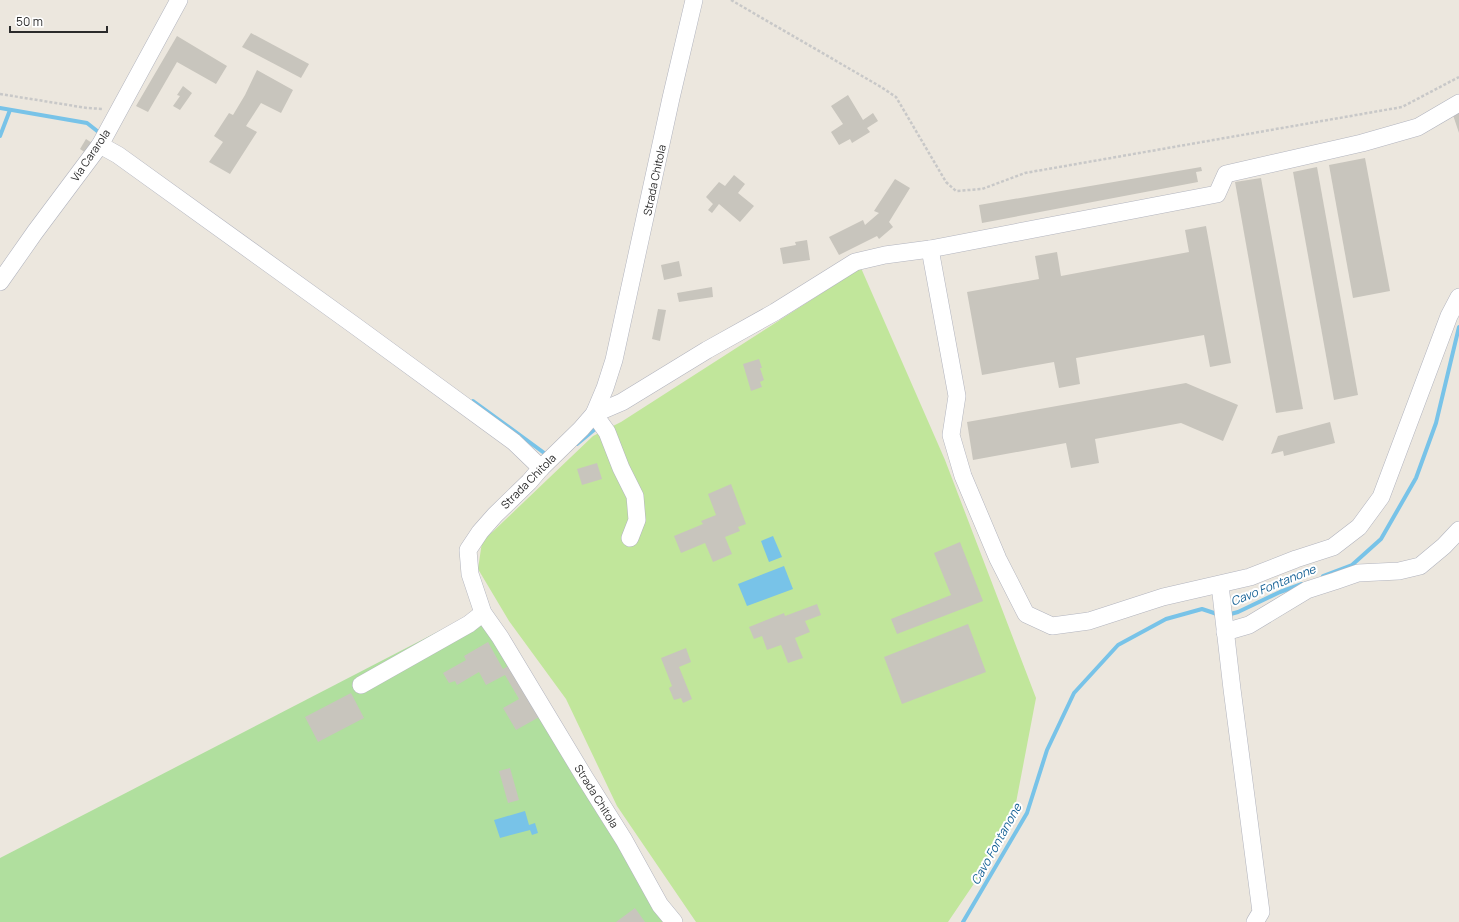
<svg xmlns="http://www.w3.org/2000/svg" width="1459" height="922" viewBox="0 0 1459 922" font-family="Manrope,sans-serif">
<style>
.green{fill:#b0df9e}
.pitch{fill:#c1e69b}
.water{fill:#78c3e8}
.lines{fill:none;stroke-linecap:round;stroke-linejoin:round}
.stream{stroke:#78c3e8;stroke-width:4}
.building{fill:#c8c5bd}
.minor-casing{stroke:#b2b4be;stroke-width:18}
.path{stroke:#c8c8c8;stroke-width:2.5;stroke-dasharray:3 2;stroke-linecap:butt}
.minor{stroke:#fff;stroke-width:17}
.labels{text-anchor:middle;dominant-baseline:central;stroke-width:4;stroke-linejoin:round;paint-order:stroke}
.street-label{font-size:11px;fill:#2b2b2b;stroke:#fff}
.water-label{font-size:12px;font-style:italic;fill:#156195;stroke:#fff}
</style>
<rect width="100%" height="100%" fill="#ece7de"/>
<polygon class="green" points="472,614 510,661 667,922 0,922 0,858"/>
<polygon class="pitch" points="861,268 945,460 1036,698 1011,829 948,922 696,922 617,806 566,699 509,621 478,569 482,542 593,436 621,422"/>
<g class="water">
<polygon points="773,536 782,557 769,562 761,541"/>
<polygon points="784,566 793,589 747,606 738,584"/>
<polygon points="525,811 529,825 535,823 538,833 532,835 530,830 500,838 494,820"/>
</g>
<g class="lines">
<g class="stream">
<polyline points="0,108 87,123 101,134"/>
<polyline points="0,136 10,110"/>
<polyline points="473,401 547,455"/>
<polyline points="577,444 594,430"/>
<polyline points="1323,576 1352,565 1381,539 1416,478 1436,423 1459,327"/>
<polyline points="1227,615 1238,612 1280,592 1302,584"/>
<polyline points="963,922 1027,813 1047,750 1074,693 1118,645 1166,619 1202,609 1220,615"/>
</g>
</g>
<g class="building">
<polygon points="251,33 309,64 301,78 242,47"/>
<polygon points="177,36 227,66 216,84 177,62 148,112 136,106"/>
<polygon points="257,70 293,90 281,113 261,103 246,126 257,132 230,174 209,162 223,142 214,136 229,113 233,115 245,95"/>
<polygon points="183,86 192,93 180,110 173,106 180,96 177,95"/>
<polygon points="848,95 863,120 873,113 878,121 867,128 870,132 852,143 850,139 839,145 831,132 843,124 831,106"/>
<polygon points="1459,110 1459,133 1452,112"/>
<polygon points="86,139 92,143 86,153 80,149"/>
<polygon points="1365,158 1390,291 1353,298 1329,165"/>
<polygon points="1201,167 1202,171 1196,172 1198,182 982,223 979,205"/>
<polygon points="1317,167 1358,395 1334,400 1293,172"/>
<polygon points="734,175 745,184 738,193 754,206 740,222 719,204 712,213 708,210 713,204 706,197 719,182 725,186"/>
<polygon points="1261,178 1303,409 1276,413 1235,182"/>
<polygon points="895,179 910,188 889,222 893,227 879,239 877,236 839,255 829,237 863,220 865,225 879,213 874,211"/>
<polygon points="1206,226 1231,363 1210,367 1204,335 1076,358 1080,384 1059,388 1054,362 982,375 967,292 1039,279 1035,256 1057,252 1061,276 1189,252 1185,230"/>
<polygon points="807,240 810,260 783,264 780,248 796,245 795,242"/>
<polygon points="679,261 682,276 664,280 661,265"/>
<polygon points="712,287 713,297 679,302 677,293"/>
<polygon points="658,309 666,310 660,341 652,339"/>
<polygon points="759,359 762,368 760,368 764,380 760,382 762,387 751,391 743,364"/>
<polygon points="1186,383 1238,405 1223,441 1181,423 1095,439 1099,463 1071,468 1066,443 973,460 967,422"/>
<polygon points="1330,422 1335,443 1284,456 1283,451 1271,454 1278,436"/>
<polygon points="597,463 602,479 582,485 577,469"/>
<polygon points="731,484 746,524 738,527 740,531 725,537 732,554 713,562 705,543 681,553 674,536 703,524 701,521 716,515 708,494"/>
<polygon points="960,542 983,601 897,634 891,619 951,595 934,553"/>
<polygon points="817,604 821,615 805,621 810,632 795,638 803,658 788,663 781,645 767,650 762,636 754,639 749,627 784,613 785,616"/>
<polygon points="968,624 986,672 902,704 884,657"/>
<polygon points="488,642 503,669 511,664 541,716 516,730 503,708 519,699 505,675 486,685 479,672 457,685 455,681 449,683 443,673 466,660 464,656"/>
<polygon points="686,648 691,662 679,667 692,699 683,703 681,698 674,700 669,688 672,686 661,658"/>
<polygon points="351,693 364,718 318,742 305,717"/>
<polygon points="510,768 519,800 508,803 499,771"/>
<polygon points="635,908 645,922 616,922"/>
</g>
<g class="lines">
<defs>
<g id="minor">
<polyline points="100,145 118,155 354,325 514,442 541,468"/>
<polyline points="930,249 957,396 951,435 963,476 998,559 1026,614 1052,626 1089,621 1163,597 1250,577 1296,559 1333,547 1359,527 1381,497 1449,316 1459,297"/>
<polyline points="0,282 35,232 100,145 179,0"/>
<polyline points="594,414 622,402 707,350 775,312 855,262 885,255 930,249 1217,194 1226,174 1362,143 1418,127 1459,103"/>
<polyline points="594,414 607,432 621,468 635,496 637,520 630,538"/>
<polyline points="1220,585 1232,689 1261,912 1255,922"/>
<polyline points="1225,632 1249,625 1307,590 1335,581 1358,573 1399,571 1420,566 1444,546 1459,530"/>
<polyline points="361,685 469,624 483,613"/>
<polyline points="674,922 660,905 624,840 585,778 500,637 483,613 470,574 468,550 480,532 495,515 529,482 541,468 581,429 594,414 605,388 614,360 671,98 694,0"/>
</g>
</defs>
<use href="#minor" class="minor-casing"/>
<g class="path">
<polyline points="731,0 881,87 896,97 946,182 956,191 982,189 1025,173 1402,107 1459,77"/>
<polyline points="0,94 87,108 103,109"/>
</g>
<use href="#minor" class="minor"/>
</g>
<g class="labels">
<g class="street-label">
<text transform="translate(90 155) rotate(-56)">Via Cararola</text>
<text transform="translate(654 180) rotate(-78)">Strada Chitola</text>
<text transform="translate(528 481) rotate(-45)">Strada Chitola</text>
<text transform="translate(597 796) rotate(58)">Strada Chitola</text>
</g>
<g class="water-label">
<text transform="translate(1273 585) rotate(-22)">Cavo Fontanone</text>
<text transform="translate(996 844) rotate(-61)">Cavo Fontanone</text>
</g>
</g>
<path d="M10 26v6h97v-6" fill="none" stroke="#2b2b2b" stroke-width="2"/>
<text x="16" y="26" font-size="12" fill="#2b2b2b" stroke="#ffffff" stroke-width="3" paint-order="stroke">50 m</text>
</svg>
